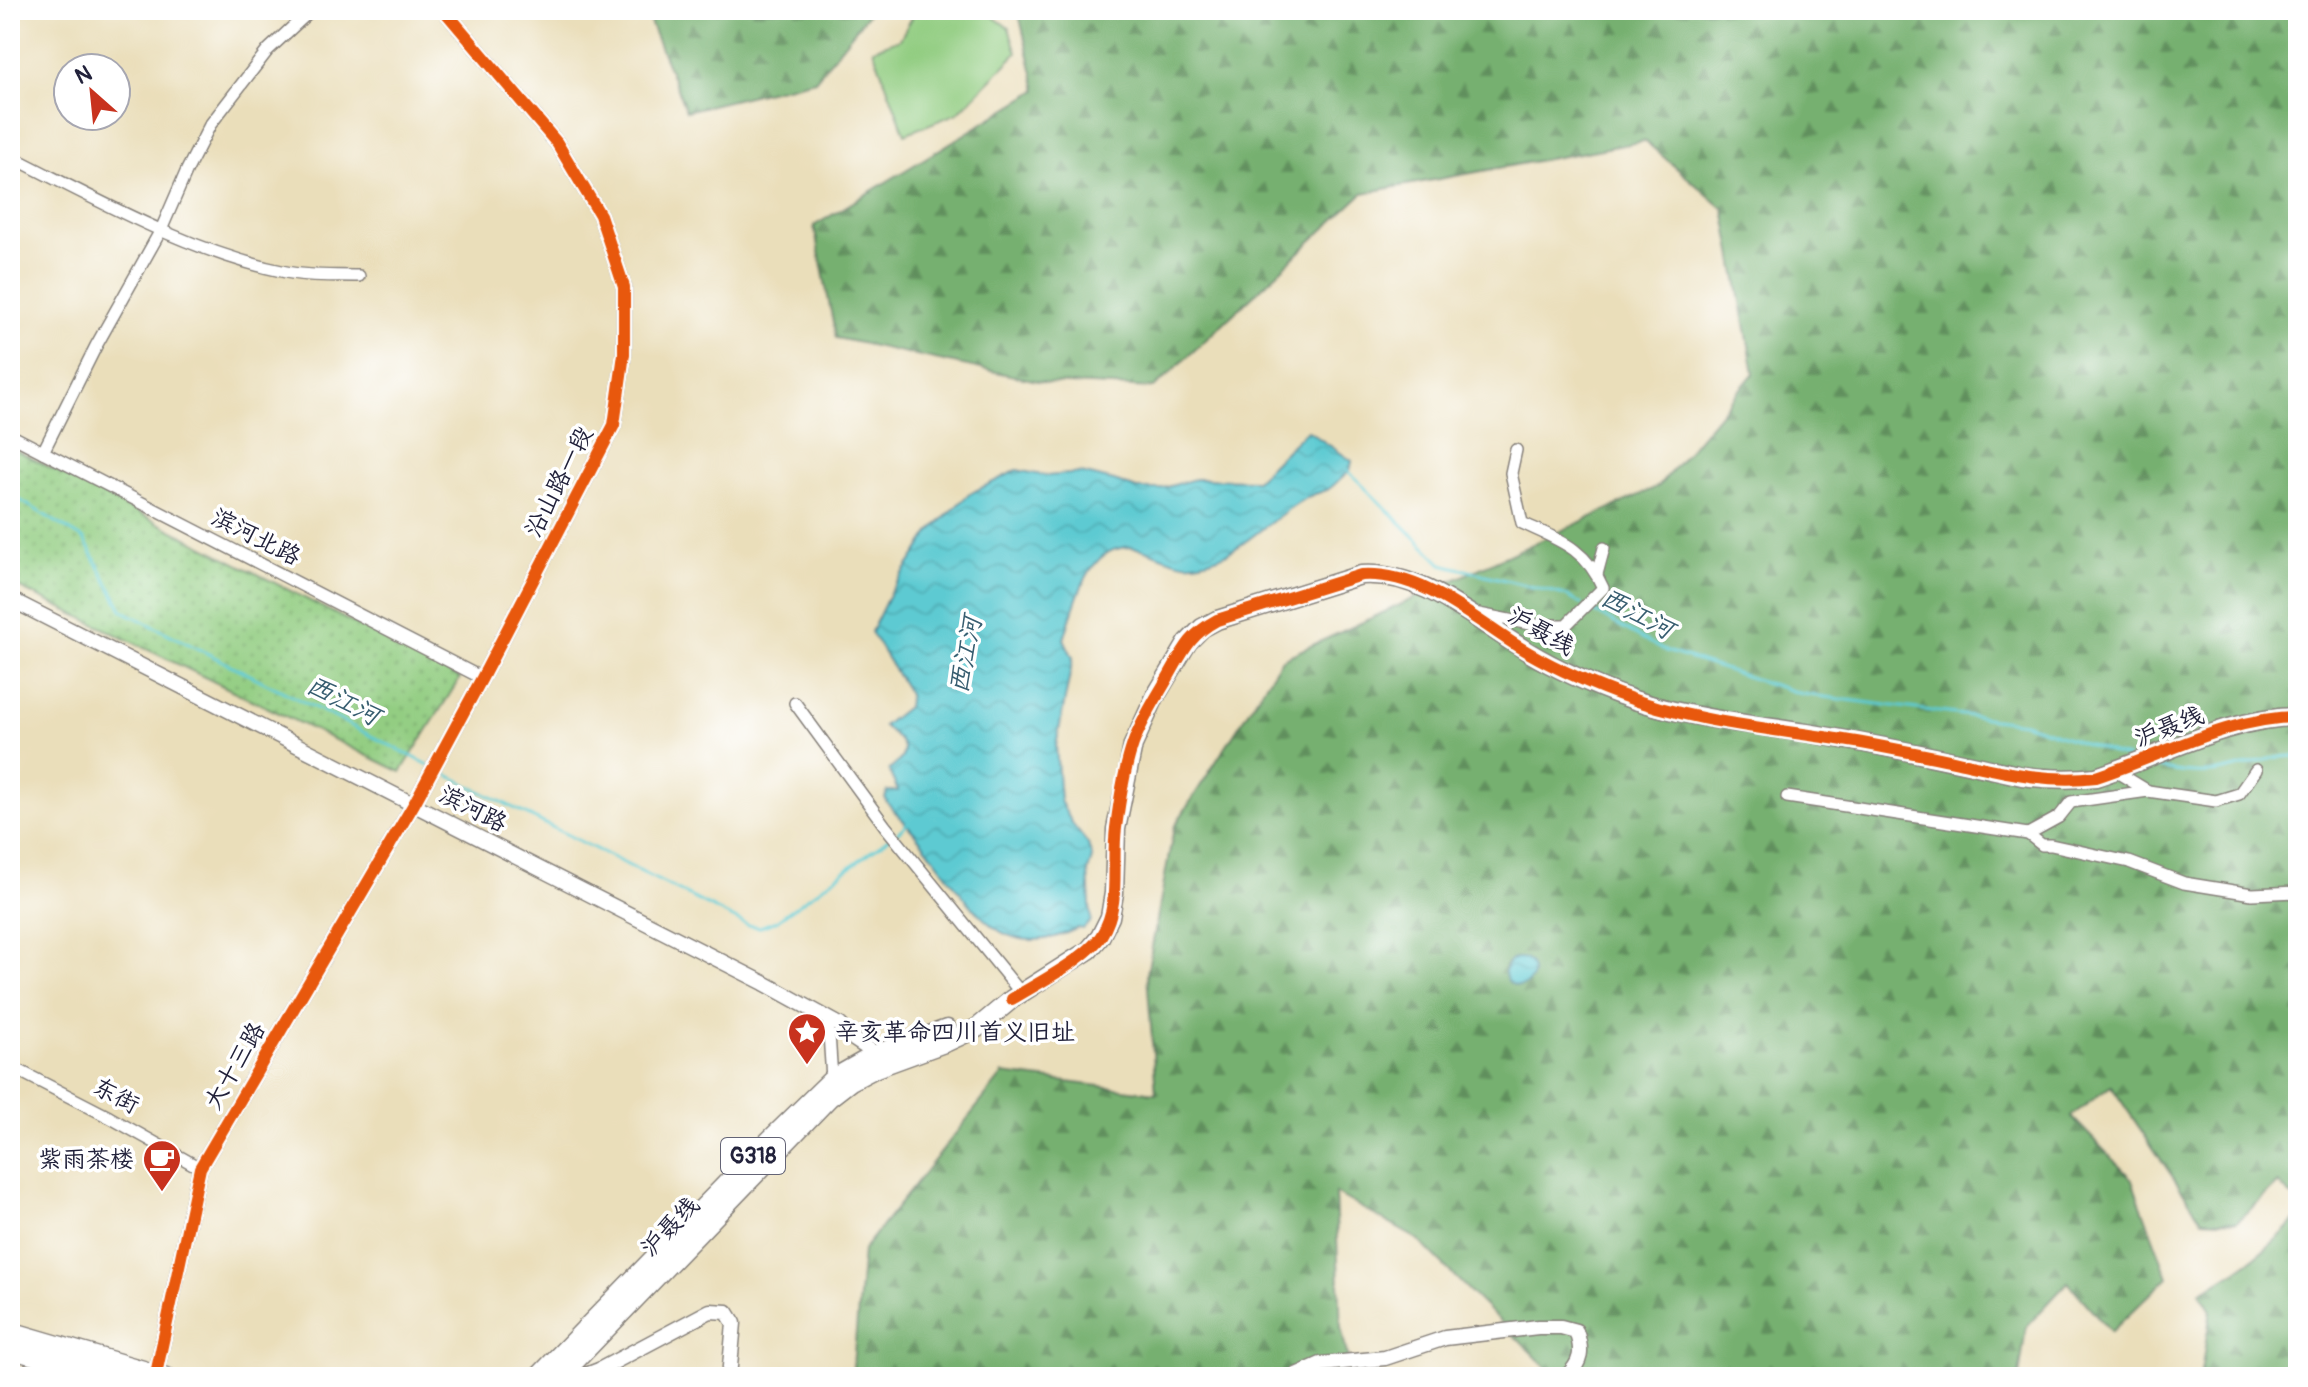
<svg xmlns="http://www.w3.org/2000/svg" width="2308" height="1387" viewBox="0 0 2308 1387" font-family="Pangolin,'LXGW WenKai TC',sans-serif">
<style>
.grass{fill:#93cd82;stroke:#5a785e;stroke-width:2}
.forest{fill:url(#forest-firs);stroke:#4c6956;stroke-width:2}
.park{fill:url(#park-dots);stroke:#5a785e;stroke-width:2}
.water{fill:url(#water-waves);stroke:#407686;stroke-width:2}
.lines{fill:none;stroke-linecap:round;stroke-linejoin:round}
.stream{stroke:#5dcad2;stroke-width:3}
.minor-casing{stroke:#86807a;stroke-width:14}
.tertiary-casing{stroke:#86807a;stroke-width:17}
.trunk-casing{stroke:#86807a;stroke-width:21}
.minor{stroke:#fff;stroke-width:11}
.tertiary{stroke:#fff;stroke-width:14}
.trunk{stroke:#fff;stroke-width:18}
.cycleway-casing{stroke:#fff;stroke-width:17}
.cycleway{stroke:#e8590c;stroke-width:12}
.labels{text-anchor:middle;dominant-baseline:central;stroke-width:7;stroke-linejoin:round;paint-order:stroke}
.shield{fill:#fff;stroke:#646476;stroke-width:2}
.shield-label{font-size:22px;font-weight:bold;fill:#22223b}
.street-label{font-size:24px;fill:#22223b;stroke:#fff}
.poi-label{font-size:24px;fill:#22223b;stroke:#fff;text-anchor:start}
.water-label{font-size:26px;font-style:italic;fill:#375d70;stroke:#fff}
</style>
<defs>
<pattern id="forest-firs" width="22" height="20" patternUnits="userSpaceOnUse" patternTransform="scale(2)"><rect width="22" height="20" fill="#76b070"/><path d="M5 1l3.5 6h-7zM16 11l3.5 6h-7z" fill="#608f5d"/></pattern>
<pattern id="park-dots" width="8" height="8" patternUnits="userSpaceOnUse" patternTransform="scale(2)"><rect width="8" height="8" fill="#93cd82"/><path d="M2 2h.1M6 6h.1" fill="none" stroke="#7eb071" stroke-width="1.8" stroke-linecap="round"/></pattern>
<pattern id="water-waves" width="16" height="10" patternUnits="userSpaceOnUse" patternTransform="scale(2)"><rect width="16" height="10" fill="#5dcad2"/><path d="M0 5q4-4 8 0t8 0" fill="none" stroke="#51adb5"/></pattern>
</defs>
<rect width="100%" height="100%" fill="#fff"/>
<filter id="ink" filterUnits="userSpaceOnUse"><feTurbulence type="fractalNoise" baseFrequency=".0125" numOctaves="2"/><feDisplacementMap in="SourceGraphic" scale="16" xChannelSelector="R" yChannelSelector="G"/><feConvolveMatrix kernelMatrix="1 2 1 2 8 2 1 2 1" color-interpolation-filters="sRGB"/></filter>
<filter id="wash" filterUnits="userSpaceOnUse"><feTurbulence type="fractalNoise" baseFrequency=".006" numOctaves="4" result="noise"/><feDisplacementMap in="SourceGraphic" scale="32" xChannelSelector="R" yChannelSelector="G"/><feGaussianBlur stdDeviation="1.8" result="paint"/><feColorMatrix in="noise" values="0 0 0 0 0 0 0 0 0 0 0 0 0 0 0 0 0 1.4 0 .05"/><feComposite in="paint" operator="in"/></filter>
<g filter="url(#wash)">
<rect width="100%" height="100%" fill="#eadeba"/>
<polygon class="grass" points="957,10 984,10 1009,28 1017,53 958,113 905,134 873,49 900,39 914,14"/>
<g class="forest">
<polygon points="645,10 871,10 815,80 686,111"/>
<polygon points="1018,10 2298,10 2298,1202 2278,1183 2237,1222 2202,1220 2111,1086 2071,1116 2131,1178 2168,1277 2111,1332 2068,1282 2026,1327 2019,1377 1556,1377 1417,1239 1335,1193 1341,1327 1352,1377 852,1377 863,1250 1003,1074 1156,1093 1147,974 1174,827 1282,659 1659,486 1754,373 1724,209 1645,141 1363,193 1154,388 1047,383 836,338 814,226 1037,90"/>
<path d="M2298 1217V1352L2274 1377H2200L2211 1311 2200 1292C2237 1272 2271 1249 2298 1217Z"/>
</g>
<polygon class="park" points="10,447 460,678 401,772 10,583"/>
<g class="water">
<path d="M1307 430 1352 461 1350 471C1341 476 1335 486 1327 490 1319 493 1311 494 1304 499 1292 506 1280 515 1269 524 1253 535 1237 550 1218 557 1184 569 1179 562 1148 551 1090 530 1077 599 1064 639L1073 658 1056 746 1060 801 1073 825 1088 844 1092 858 1088 871 1091 921 1083 929 1078 928C1001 966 974 908 932 855 925 846 917 836 909 827 901 817 892 810 885 799L887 791H898L889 771C892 767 896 765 899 761 912 747 894 734 883 726L907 707 909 694 871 632 890 593 932 530 969 494 1017 470 1047 476 1081 473 1114 481 1137 489H1160L1195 479 1256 480Z"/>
<circle cx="1519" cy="972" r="14"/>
</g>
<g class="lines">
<g class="stream">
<polyline points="1346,469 1442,564 1565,595 1581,604"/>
<polyline points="10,494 84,539 123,611 429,765"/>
<polyline points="1588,608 1663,650 1802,694 2024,723 2127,758"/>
<path d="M2149 765C2170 772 2202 776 2224 771 2249 766 2272 755 2298 756"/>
<polyline points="440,771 747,925 760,927 776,921 891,837"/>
<polyline points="897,833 909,822"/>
</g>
</g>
</g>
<g filter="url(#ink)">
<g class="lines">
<defs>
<g id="minor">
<path d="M10 156C96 199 191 253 286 272 309 277 335 275 359 276"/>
<polyline points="10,435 482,678"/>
<polyline points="43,452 96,346 161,230 187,170 210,125 268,50 311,10"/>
<polyline points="1597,574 1604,548"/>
<path d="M1474 613 1535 625H1566L1603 588C1586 548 1559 540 1522 523L1511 473 1516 450"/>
<polyline points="795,703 885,826 1021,993"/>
<polyline points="2256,770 2239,794 2216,801 2148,791 2071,802 2059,817 2028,834 2042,845 2051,845 2129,862 2184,883 2252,894 2298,892"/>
<polyline points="2115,771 2148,791"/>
<polyline points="1787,797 2028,834"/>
<polyline points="828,1018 832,1079"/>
<polyline points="10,1066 109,1117 200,1168"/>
</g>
<g id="tertiary">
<polyline points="10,599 764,983 840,1025 855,1040 876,1054 876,1062"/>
<polyline points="156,1374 200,1168 414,804 482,678 614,425 624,354 624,287 600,215 557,143 444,10"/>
<polyline points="581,1377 599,1370 710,1311 727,1312 734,1323 729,1377"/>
<path d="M1292 1377 1321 1364 1385 1358 1445 1338 1538 1327H1561L1576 1331C1583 1351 1582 1362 1566 1377"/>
</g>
<g id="trunk">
<polyline points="10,1331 167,1377"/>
<polyline points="10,1349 108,1377"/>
<polyline points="538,1377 750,1159 832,1079 876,1054 947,1029"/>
<path d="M560 1377 829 1098 851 1081 876 1068 947 1042 977 1028 1012 999 1089 950 1100 937 1110 917 1114 893 1116 829 1133 745 1155 697 1188 642 1202 628 1217 620 1361 575C1421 571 1471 617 1519 646 1549 666 1584 681 1617 694 1678 717 1743 723 1807 733 1879 745 1951 760 2022 776 2047 779 2071 780 2096 777 2161 756 2229 717 2298 717"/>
</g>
</defs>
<use href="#minor" class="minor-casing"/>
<use href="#tertiary" class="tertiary-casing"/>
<use href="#trunk" class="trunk-casing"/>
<use href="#minor" class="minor"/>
<use href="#tertiary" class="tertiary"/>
<use href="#trunk" class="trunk"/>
<defs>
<g id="cycleway">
<path d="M1012 999C1036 984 1086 959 1101 936 1122 904 1111 864 1116 828 1119 804 1125 767 1133 744 1142 719 1157 697 1170 674 1184 649 1191 634 1217 620L1361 575C1421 571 1471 617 1519 647 1550 666 1584 681 1618 694 1695 724 1781 729 1862 743 1894 749 1926 755 1958 762 2004 772 2048 783 2096 777 2161 756 2229 717 2298 717"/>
<polyline points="156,1374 200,1168 414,804 482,678 614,425 624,354 624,287 600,215 557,143 444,10"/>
</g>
</defs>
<use href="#cycleway" class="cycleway-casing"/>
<use href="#cycleway" class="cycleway"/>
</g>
</g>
<defs>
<symbol id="sight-pin" viewBox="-11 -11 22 30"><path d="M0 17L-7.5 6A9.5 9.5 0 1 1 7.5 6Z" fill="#c8321e" stroke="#fff"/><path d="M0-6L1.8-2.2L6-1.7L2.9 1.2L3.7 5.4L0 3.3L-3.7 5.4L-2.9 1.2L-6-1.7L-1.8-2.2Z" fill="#fff"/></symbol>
<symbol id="cafe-pin" viewBox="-11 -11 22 30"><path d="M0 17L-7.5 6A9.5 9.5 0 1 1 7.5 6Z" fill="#c8321e" stroke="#fff"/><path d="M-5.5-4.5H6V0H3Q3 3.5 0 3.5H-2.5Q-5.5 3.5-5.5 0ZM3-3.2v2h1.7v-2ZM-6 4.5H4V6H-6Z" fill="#fff"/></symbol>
</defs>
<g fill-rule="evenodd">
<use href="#sight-pin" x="785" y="1010" width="44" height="60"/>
<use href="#cafe-pin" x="140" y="1137" width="44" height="60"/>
</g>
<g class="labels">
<rect class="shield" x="721" y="1138" width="64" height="36" rx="6"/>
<g class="shield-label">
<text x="753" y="1156">G318</text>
</g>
<g class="street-label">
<text transform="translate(559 482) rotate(-63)">沿山路一段</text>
<text transform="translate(256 537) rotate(27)">滨河北路</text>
<text transform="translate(1541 631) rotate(30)">沪聂线</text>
<text transform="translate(2169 727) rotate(-21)">沪聂线</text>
<text transform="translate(473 809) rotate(27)">滨河路</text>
<text transform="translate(235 1066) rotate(-60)">大十三路</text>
<text transform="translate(116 1096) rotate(28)">东街</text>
<text transform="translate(670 1227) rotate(-46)">沪聂线</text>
</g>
<g class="poi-label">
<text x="835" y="1032">辛亥革命四川首义旧址</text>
<text x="134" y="1159" text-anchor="end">紫雨茶楼</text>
</g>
<g class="water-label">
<text transform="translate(1637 614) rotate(28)">西江河</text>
<text transform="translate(966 655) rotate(-79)">西江河</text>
<text transform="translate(343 701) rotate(27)">西江河</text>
</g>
</g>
<rect width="2308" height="1387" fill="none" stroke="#fff" stroke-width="40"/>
<g transform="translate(92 92) rotate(333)"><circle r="38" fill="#ffffff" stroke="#a7a7b1" stroke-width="2"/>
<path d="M0-6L14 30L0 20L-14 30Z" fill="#c8321e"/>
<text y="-12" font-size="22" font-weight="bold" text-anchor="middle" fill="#22223b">N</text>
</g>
</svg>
